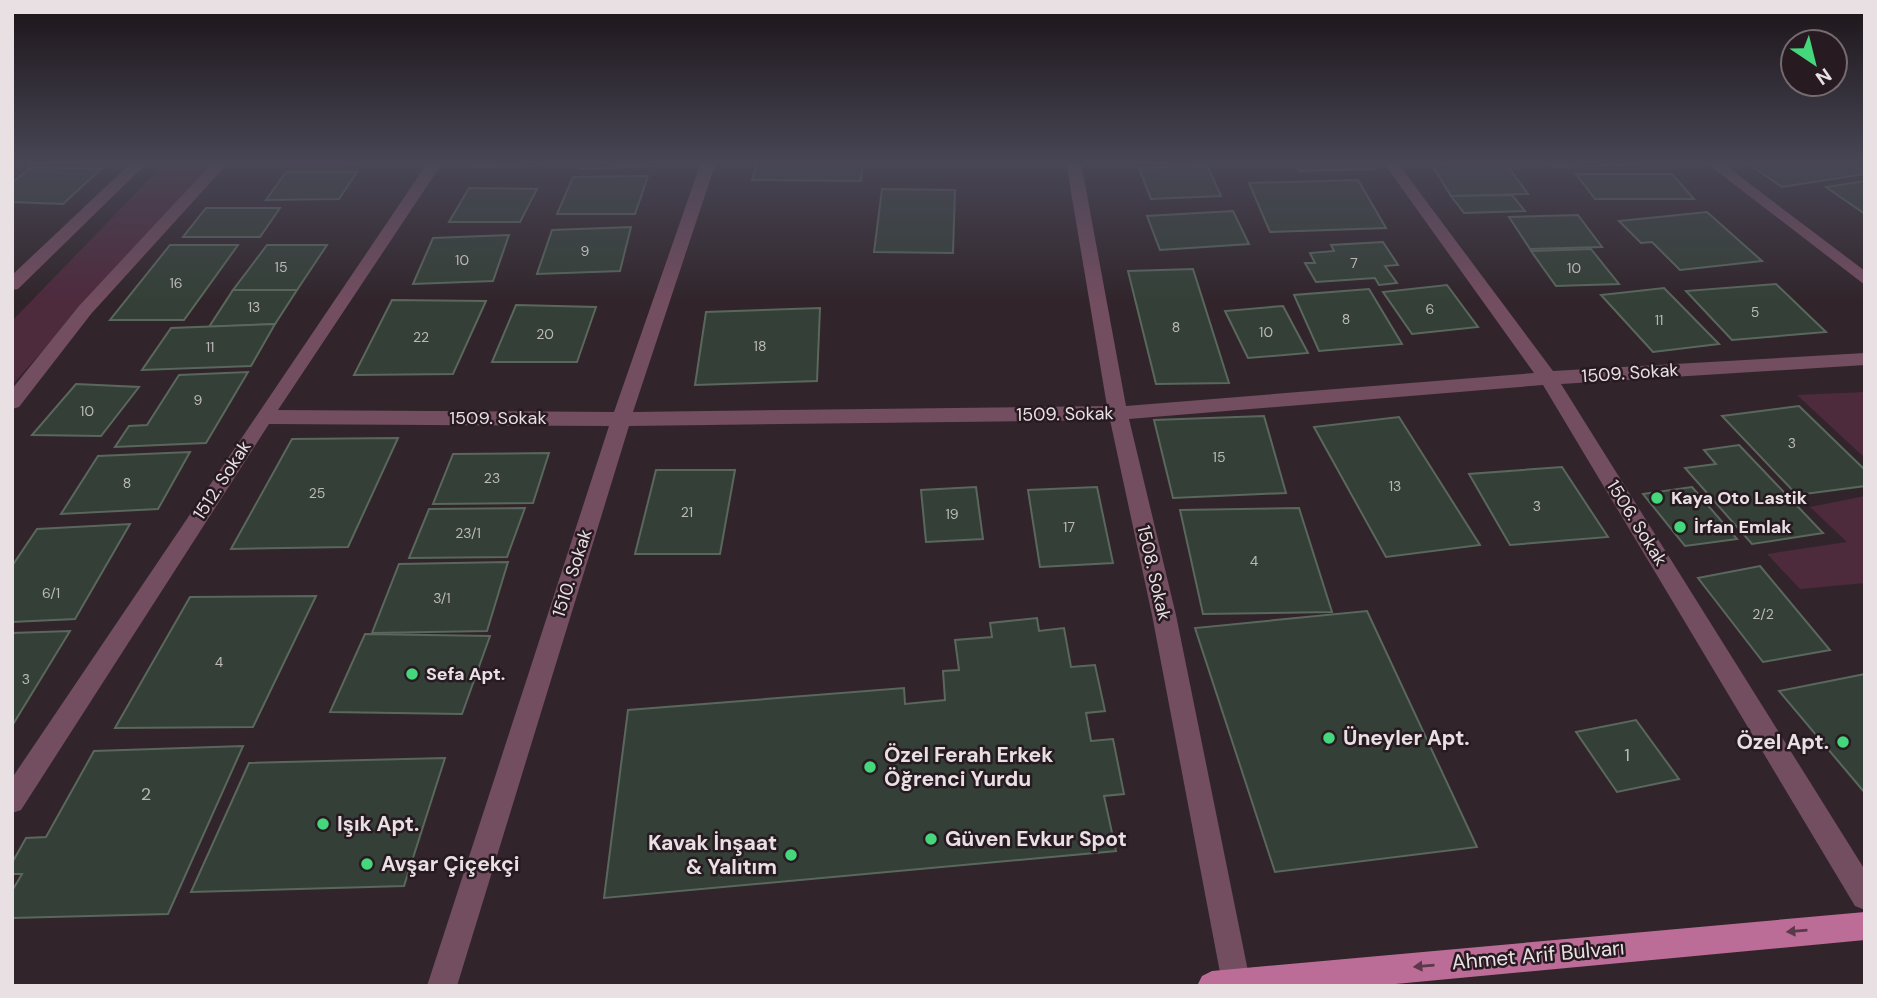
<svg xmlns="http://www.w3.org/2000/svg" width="1877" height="998" viewBox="0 0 1877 998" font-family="'DM Sans',sans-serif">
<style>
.green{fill:#4e2a3d}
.building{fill:#344037;stroke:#5a675d;stroke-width:2}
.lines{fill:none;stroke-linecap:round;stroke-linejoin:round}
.street{fill:#734d60;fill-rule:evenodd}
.primary{fill:#bc6d97;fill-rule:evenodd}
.oneway{fill:#5b384a}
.poi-dot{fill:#44d77b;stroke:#271b21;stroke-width:2.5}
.labels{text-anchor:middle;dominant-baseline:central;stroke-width:5;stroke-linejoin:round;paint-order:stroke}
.number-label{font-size:14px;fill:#bcb8b9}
.street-label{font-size:18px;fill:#e9e0e4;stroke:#271b21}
.poi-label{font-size:18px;font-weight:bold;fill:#e9e0e4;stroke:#271b21;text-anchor:start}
.near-number-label{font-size:18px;fill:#bcb8b9}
.near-poi-label{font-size:21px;font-weight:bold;fill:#e9e0e4;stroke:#271b21;text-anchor:start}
.near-street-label{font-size:21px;fill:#e9e0e4;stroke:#271b21}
</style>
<rect width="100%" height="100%" fill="#31252b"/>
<g class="green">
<polygon points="166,162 212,162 12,385 12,321"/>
<polygon points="1865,392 1865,458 1797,395"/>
<polygon points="1865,496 1865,583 1800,589 1767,554 1847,542 1810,507"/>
</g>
<g class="building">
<polygon points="348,162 405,162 347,164"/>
<polygon points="475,162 542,162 540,166 472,167"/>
<polygon points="582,162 657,162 656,166 580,169"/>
<polygon points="757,162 863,162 861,181 752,180"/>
<polygon points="1295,162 1369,162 1374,169 1299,171"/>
<polygon points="1430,162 1504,162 1506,164 1432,165"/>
<polygon points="1548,162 1629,162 1633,165 1553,167"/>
<polygon points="1746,162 1865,162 1865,174 1782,187"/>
<polygon points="1506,164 1528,194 1451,196 1432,165"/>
<polygon points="1207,165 1221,196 1151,199 1139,168"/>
<polygon points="31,167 101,169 63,204 12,202 12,183"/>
<polygon points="286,172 357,172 339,199 266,200"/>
<polygon points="1576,174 1672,174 1694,199 1595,199"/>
<polygon points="648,176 635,214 557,214 573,177"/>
<polygon points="1358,180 1386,228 1270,232 1249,183"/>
<polygon points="1865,181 1865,214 1826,187"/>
<polygon points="469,188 537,189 520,222 449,222"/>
<polygon points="882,189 955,190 953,253 874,252"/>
<polygon points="1512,195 1525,211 1464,213 1451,196"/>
<polygon points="206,208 280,208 260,237 183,237"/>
<polygon points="1233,211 1249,244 1160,250 1147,216"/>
<polygon points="1707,212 1762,261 1680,270 1652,242 1641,243 1619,221"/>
<polygon points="1578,215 1602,247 1530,249 1509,217"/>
<polygon points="631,227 620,271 537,274 552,230"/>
<polygon points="509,235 493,281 413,284 433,238"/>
<polygon points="1383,242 1398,265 1385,266 1397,283 1379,285 1375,278 1316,282 1305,263 1315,263 1310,253 1334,251 1331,245"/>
<polygon points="170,245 238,245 184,320 110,320"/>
<polygon points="267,245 327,245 297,290 233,290"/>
<polygon points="1591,249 1619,284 1556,286 1531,251"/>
<polygon points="1193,269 1229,383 1156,384 1128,271"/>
<polygon points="1776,284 1826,332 1732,340 1686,291"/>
<polygon points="1447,285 1478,327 1412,334 1383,292"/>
<polygon points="1664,288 1719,344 1653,352 1601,295"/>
<polygon points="1369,289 1402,344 1319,351 1294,295"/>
<polygon points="233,290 297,290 275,324 209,327"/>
<polygon points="392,300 486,301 453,374 354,375"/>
<polygon points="516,305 596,307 577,362 492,362"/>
<polygon points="1283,306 1308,353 1248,358 1225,311"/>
<polygon points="820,308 817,381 695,385 706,312"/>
<polygon points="275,324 251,366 142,370 171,328"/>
<polygon points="248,372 206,443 115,447 129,426 147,425 179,375"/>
<polygon points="76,384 139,387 101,436 32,435"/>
<polygon points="1799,406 1865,470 1865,486 1797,495 1722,416"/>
<polygon points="1264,416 1286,493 1173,498 1154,420"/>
<polygon points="1399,417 1480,545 1386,557 1314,427"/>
<polygon points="398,438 348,547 231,549 292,439"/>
<polygon points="1739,445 1823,533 1752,544 1685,468 1716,464 1704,450"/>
<polygon points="190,452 158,509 61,514 98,456"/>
<polygon points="549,453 533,503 433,504 453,454"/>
<polygon points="1562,467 1608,537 1510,545 1469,474"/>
<polygon points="656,470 735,470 720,554 635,554"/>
<polygon points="976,487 983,539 926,542 921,490"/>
<polygon points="1097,487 1113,563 1040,567 1028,490"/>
<polygon points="1692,487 1737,539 1685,546 1643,494"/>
<polygon points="525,508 507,557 409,558 429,509"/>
<polygon points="1299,508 1332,612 1203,614 1180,510"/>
<polygon points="130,524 75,619 12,622 12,566 37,529"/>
<polygon points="508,562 487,631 372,633 399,564"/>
<polygon points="1760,566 1830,650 1763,662 1698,578"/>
<polygon points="316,596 253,727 115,728 190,597"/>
<polygon points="1367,611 1477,847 1275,872 1195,628"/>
<polygon points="1037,618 1039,631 1064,628 1071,667 1095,665 1105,711 1086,713 1091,741 1113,739 1124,794 1104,796 1116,851 604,898 628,710 904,688 905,704 945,700 943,671 959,670 955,640 992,637 990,623"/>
<polygon points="70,631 12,726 12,633"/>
<polygon points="365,634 490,636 462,714 330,712"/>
<polygon points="1865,674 1865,793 1779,691"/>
<polygon points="1636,720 1679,779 1617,792 1576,732"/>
<polygon points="243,746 168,914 12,918 12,891 22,874 12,874 12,863 26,838 46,837 94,751"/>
<polygon points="445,758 404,886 191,892 249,763"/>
</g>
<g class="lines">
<g class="street">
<polygon points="132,162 148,162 18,289 12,290 12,275"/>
<polygon points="213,162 229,162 91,314 19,407 12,409 12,389 79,306"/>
<polygon points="428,162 443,162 278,410 614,412 701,162 716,162 633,412 1107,406 1066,162 1081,162 1126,406 1534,373 1383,162 1397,162 1553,371 1865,353 1865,365 1561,384 1865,870 1865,910 1855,906 1543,385 1129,419 1176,615 1251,986 1223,986 1222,983 1152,615 1110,420 629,426 457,986 427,986 609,426 269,424 21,810 12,813 12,778"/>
<polygon points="1705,162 1721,162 1865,271 1865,285"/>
</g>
<polygon class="primary" points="1865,912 1865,940 1374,986 1197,986 1202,976 1212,971"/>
</g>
<defs><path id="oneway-solid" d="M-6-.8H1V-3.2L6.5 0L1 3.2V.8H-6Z" transform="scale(1.75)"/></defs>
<g class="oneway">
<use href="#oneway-solid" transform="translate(1797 931) rotate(175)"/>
<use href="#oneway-solid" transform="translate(1424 966) rotate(175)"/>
</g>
<linearGradient id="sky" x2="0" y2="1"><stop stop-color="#1b1418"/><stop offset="0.54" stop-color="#484655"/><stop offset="1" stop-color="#484655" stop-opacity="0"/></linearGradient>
<rect width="1877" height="301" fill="url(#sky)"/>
<g class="poi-dot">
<circle cx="1657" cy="498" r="7"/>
<circle cx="1680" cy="527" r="7"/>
<circle cx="412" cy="674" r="7"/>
<circle cx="1329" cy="738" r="7"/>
<circle cx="1843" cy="742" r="7"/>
<circle cx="870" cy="767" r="7"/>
<circle cx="323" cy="824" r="7"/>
<circle cx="931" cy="839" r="7"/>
<circle cx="791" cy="855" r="7"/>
<circle cx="367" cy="864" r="7"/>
</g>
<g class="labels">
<g class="number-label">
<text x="585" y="251">9</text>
<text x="462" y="260">10</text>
<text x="1354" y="263">7</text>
<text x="281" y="267">15</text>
<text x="1574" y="268">10</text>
<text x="176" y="283">16</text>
<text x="254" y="307">13</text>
<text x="1430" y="309">6</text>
<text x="1755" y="312">5</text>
<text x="1346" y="319">8</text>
<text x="1659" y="320">11</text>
<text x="1176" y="327">8</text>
<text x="1266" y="332">10</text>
<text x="545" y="334">20</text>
<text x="421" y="337">22</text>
<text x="760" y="346">18</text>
<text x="210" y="347">11</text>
<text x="198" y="400">9</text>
<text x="87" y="411">10</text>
<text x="1792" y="443">3</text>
<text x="1219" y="457">15</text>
<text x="492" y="478">23</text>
<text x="127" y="483">8</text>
<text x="1395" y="486">13</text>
<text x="317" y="493">25</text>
<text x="1537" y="506">3</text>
<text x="687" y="512">21</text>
<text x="952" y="514">19</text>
<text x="1069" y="527">17</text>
<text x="468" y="533">23/1</text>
<text x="1254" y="561">4</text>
<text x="51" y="593">6/1</text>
<text x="442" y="598">3/1</text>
<text x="1763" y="614">2/2</text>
<text x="219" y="662">4</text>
<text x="26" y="679">3</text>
</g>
<g class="street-label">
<text transform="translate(1630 373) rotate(-4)">1509. Sokak</text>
<text transform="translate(1065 414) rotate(-1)">1509. Sokak</text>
<text x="498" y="418">1509. Sokak</text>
<text transform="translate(222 480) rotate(-57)">1512. Sokak</text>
<text transform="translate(1637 523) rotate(58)">1506. Sokak</text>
<text transform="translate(572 573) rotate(-72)">1510. Sokak</text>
<text transform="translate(1154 573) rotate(77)">1508. Sokak</text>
</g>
<g class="poi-label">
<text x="1671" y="498">Kaya Oto Lastik</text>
<text x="1694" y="527">İrfan Emlak</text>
<text x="426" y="674">Sefa Apt.</text>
</g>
<g class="near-number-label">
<text x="1627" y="755">1</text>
<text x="146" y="794">2</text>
</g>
<g class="near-poi-label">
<text x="1343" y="738">Üneyler Apt.</text>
<text x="1829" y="742" text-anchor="end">Özel Apt.</text>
<text x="884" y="755">Özel Ferah Erkek<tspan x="884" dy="24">Öğrenci Yurdu</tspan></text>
<text x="337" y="824">Işık Apt.</text>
<text x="945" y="839">Güven Evkur Spot</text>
<text x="777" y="843" text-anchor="end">Kavak İnşaat<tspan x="777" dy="24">&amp; Yalıtım</tspan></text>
<text x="381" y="864">Avşar Çiçekçi</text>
</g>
<g class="near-street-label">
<text transform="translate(1538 955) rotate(-5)">Ahmet Arif Bulvarı</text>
</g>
</g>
<rect width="1877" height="998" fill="none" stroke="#e9e0e4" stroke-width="28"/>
<g transform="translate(1814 63) rotate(145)"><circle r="33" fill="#271b21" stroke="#756a6f" stroke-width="2"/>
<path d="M0-5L12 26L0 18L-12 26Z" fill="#44d77b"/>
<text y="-10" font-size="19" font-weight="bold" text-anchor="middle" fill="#e9e0e4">N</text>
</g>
</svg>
